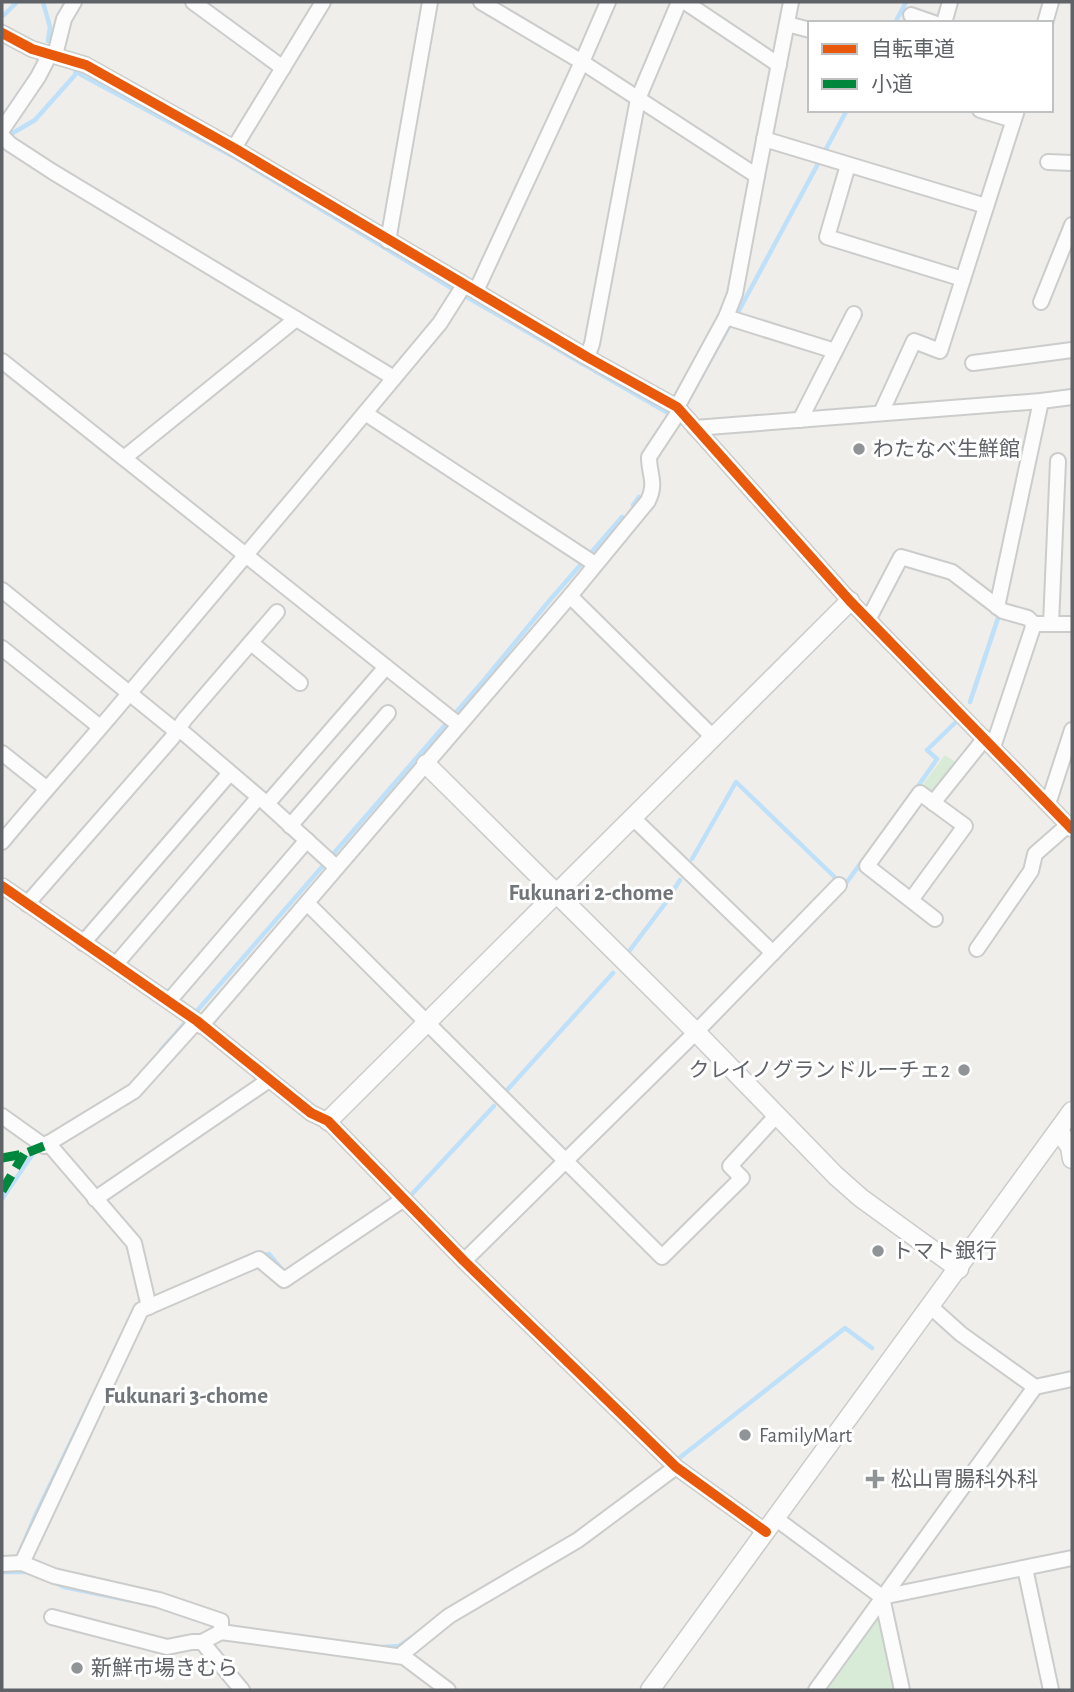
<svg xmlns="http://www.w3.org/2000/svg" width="1074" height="1692" viewBox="0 0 1074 1692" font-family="'Alegreya Sans','Noto Sans JP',sans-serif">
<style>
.green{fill:#d8ebd6}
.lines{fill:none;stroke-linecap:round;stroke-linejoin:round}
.stream{stroke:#bfe0f9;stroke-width:4.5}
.minor-casing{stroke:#cbcccc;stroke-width:18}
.tertiary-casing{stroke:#cbcccc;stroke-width:21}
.minor{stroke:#fdfcfc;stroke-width:14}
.tertiary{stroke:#fdfcfc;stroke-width:18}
.quiet{stroke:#00873e;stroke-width:9;stroke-dasharray:18 9;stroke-linecap:butt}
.cycleway-casing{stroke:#fff;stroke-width:15}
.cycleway{stroke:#e8590c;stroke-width:10}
.poi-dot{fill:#919496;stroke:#fff;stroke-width:2.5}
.labels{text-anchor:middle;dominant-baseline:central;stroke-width:6;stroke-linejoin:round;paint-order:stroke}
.poi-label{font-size:21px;fill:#5f6368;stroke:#fff;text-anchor:start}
.neighbourhood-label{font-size:23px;font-weight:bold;fill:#70757a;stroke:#fff}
</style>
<rect width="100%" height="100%" fill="#efeeea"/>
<g class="green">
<polygon points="945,755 958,764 934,797 921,787"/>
<polygon points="878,1614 881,1615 898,1690 825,1690"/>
</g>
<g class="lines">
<g class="stream">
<polyline points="43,2 50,27 48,41"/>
<polyline points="4,15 17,2"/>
<polyline points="895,23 906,2"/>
<polyline points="76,72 236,158 453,289 668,413"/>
<polyline points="6,137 35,120 75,75 76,69"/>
<polyline points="736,316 847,110"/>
<polyline points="686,404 731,323"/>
<polyline points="633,505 639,497"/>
<polyline points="970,702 999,615"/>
<polyline points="916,789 937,759 927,750 958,720"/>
<polyline points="692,859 736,782 844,886 863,860"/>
<polyline points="630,950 664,905 680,880"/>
<polyline points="196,1012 485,679 550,600 622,517"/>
<polyline points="161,1050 186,1022"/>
<polyline points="508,1089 613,973"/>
<polyline points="413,1193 494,1106"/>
<polyline points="2,1199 32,1155"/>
<polyline points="262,1256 269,1254 284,1272"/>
<polyline points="678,1459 845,1328 872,1348"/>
<polyline points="18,1556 36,1514 93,1396"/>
<polyline points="2,1572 29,1572"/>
<polyline points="53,1582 64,1587 133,1601"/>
<polyline points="382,1647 399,1646 412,1637"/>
</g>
<defs>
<g id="minor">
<polyline points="193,2 283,68"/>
<polyline points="481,2 582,62 757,176"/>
<polyline points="685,2 779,65"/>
<polyline points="911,15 934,23"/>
<polyline points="944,23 950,2"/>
<polyline points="1045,23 1051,2"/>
<polyline points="787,24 810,30"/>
<polyline points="2,33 32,49 86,65 234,148 587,357 677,407 850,601 1072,829"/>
<polyline points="55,55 64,19 74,2"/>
<polyline points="980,110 1013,120"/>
<polyline points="2,130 38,77 50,54"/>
<polyline points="2,136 10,144 53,172 394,378"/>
<polyline points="764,139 986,206"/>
<polyline points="234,148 323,2"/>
<polyline points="1048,162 1072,163"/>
<polyline points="848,165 827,237 963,279"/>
<polyline points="388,241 430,2"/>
<polyline points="476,291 582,62 608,2"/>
<polyline points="1041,302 1072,225"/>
<polyline points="726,317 835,351"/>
<polyline points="587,357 592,344 638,99 679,2"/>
<polyline points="2,361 459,725"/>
<polyline points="973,363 1072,350"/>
<polyline points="677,407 726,317 735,294 757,176 791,2"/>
<polyline points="365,413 595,564"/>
<polyline points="881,413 914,341 940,351 1017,110"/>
<polyline points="800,420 854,314"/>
<polyline points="695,428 1041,401 1072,397"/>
<polyline points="124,458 296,319"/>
<polyline points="2,590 171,727 185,734 267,804 336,867"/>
<polyline points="570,596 714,738"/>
<polyline points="997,607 1041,401"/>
<polyline points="868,620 901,557 952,572 1003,611 1028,618 1034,624"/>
<polyline points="1051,624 1058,461"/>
<polyline points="251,643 300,683"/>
<polyline points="2,648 100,727"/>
<polyline points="993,747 1034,624 1072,624"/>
<polyline points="2,753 46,788"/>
<polyline points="933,803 985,738"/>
<polyline points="267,804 386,667"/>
<polyline points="1048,804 1072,730"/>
<polyline points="633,818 773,953"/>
<polyline points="290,826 388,713"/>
<path d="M2 842C45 790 90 741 133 689 236 568 338 445 440 323L464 285"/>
<polyline points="2,886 197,1021 311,1113 328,1121 464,1261 676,1467 766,1532"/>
<polyline points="911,900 965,826 920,793 867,866 935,919"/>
<polyline points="307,903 662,1257 742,1178 730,1166 777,1115"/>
<polyline points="27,904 172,738 185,719 277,612"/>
<polyline points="83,943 230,773"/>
<polyline points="977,949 1031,871 1035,854 1068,825"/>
<polyline points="116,964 258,798"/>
<polyline points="169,1001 307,840"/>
<path d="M201 1026 570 596 648 501C657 483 649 475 649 457L680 410"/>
<polyline points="2,1116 44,1146 134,1091 197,1021"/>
<polyline points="48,1143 134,1243 149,1307"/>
<polyline points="95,1199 269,1080"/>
<polyline points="464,1261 696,1032 839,885"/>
<polyline points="931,1307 961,1334 1035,1387"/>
<polyline points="775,1518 882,1597 902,1690"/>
<polyline points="22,1563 141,1310 259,1259 284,1280 404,1199"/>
<polyline points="2,1564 22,1563 54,1576 159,1600 221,1621 221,1632"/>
<polyline points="1025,1568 1051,1690"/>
<polyline points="882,1597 1072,1558"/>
<polyline points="52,1617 167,1647 192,1642 202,1642 221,1632 404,1657 448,1690"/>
<polyline points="202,1642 242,1690"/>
<polyline points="404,1657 403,1653 407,1650 449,1616 578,1540 676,1467"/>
<polyline points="816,1690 1035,1387 1072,1379"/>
</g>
<g id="tertiary">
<polyline points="426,764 696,1032 836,1176 861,1198 959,1269"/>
<polyline points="328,1121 850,601"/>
<polyline points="1059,1131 1070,1147 1072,1159"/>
<polyline points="650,1690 1072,1111"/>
</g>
</defs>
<use href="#minor" class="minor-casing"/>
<use href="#tertiary" class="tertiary-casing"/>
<use href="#minor" class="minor"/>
<use href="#tertiary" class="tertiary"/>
<g class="quiet">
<polyline points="2,1158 24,1154 44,1146"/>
<polyline points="2,1191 24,1154"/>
</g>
<defs>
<g id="cycleway">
<polyline points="2,33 32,49 86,65 234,148 587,357 677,407 850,601 1072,829"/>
<polyline points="2,886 197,1021 311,1113 328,1121 464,1261 676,1467 766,1532"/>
</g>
</defs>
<use href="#cycleway" class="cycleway-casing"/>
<use href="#cycleway" class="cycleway"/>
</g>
<g class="poi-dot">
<circle cx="859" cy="449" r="7"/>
<circle cx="964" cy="1070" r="7"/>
<circle cx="878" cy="1251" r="7"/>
<circle cx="745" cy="1435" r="7"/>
<path d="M871.5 1468.5h7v7h7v7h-7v7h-7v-7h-7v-7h7z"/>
<circle cx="77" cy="1668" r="7"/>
</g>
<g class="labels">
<g class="poi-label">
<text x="873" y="449">わたなべ生鮮館</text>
<text x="950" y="1070" text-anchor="end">クレイノグランドルーチェ2</text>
<text x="892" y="1251">トマト銀行</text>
<text x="759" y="1435">FamilyMart</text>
<text x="891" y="1479">松山胃腸科外科</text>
<text x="91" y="1668">新鮮市場きむら</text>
</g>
<g class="neighbourhood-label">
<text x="591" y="893">Fukunari 2-chome</text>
<text x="186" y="1396">Fukunari 3-chome</text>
</g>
</g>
<rect width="1074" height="1692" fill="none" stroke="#5f6368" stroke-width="7"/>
<rect x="808" y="21" width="245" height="91" fill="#ffffff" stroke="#bfc1c3" stroke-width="2"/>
<rect x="822" y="44" width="35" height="10" fill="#e8590c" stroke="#bfc1c3" stroke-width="2"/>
<text x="871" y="56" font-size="21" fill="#5f6368">自転車道</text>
<rect x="822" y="79" width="35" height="10" fill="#00873e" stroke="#bfc1c3" stroke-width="2"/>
<text x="871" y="91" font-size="21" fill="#5f6368">小道</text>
</svg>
